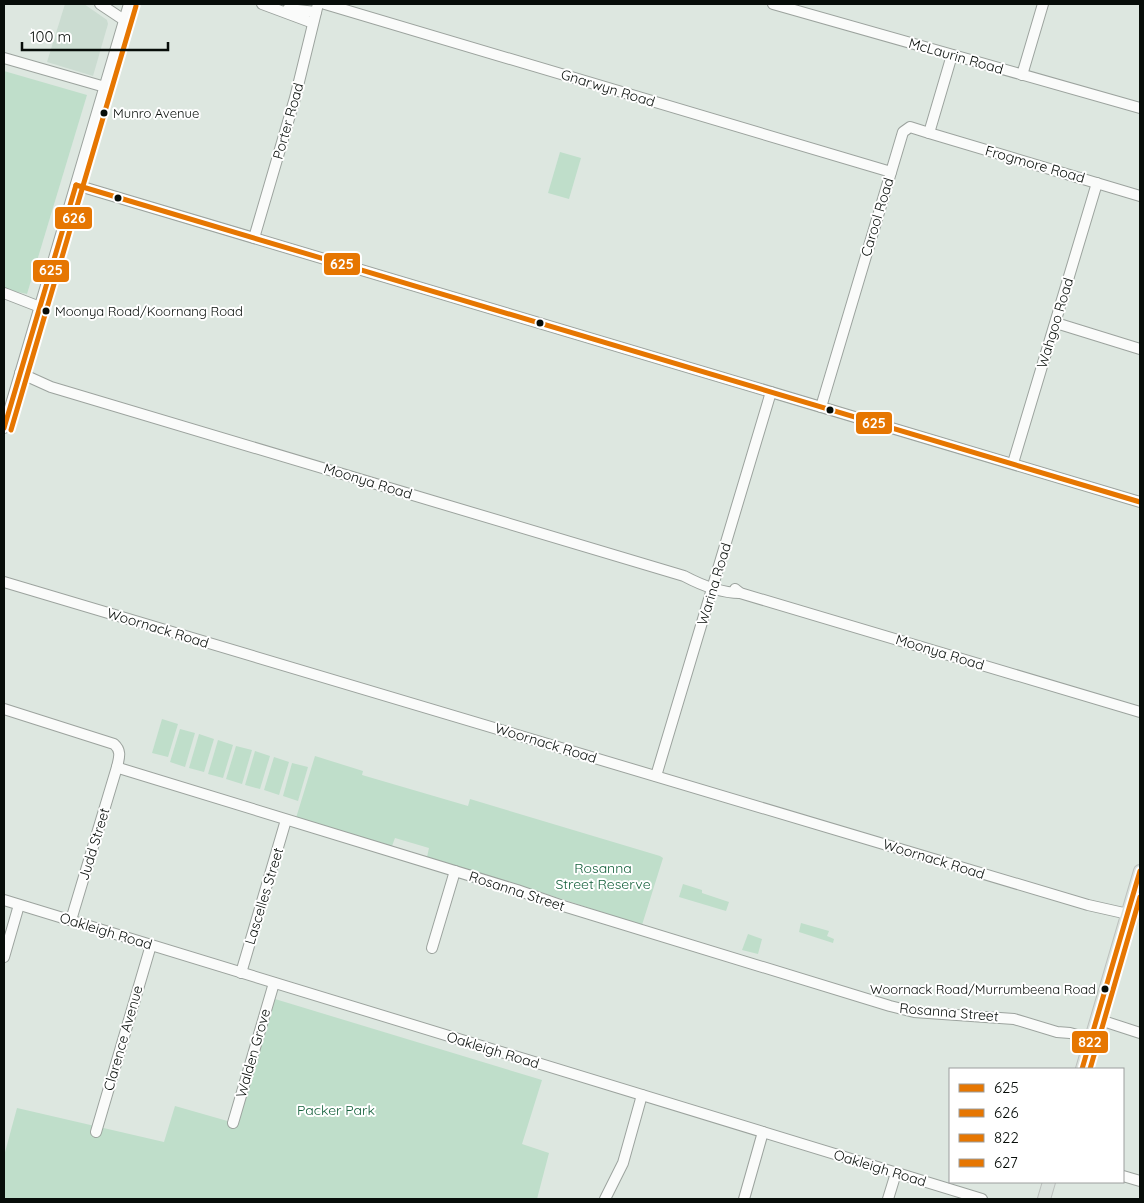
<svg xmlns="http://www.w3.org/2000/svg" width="1144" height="1203" viewBox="0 0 1144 1203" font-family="Quicksand,sans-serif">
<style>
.built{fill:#cbdcd1}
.green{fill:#bfdeca}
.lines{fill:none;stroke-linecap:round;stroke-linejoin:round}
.minor-casing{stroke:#9ca39e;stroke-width:12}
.major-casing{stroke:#bdc1be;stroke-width:14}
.minor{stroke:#fafbfa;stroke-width:10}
.major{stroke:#dae2dd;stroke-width:12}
.bus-1-casing{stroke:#fff;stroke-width:9}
.bus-2-casing{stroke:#fff;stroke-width:9}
.bus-3-casing{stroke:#fff;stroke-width:9}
.bus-4-casing{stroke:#fff;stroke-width:9}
.bus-1{stroke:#e67601;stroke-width:5}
.bus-2{stroke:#e67601;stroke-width:5}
.bus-3{stroke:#e67601;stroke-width:5}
.bus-4{stroke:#e67601;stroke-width:5}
.bus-dot{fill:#070d09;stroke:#fff;stroke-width:2}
.labels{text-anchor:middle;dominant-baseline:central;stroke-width:4;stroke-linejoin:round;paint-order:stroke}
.bus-label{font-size:13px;fill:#070d09;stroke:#fff;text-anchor:start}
.street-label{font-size:14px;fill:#070d09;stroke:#fff}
.park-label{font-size:14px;fill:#14603b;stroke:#fff}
.line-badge{stroke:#fff;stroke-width:2}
.badge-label{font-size:14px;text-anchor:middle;font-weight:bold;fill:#fff}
</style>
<rect width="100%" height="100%" fill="#dde7e0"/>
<polygon class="built" points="65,4 84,4 107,20 108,24 93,76 47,62"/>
<g class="green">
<polygon points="4,71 87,95 27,294 4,289"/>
<polygon points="560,152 581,158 569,199 548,193"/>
<polygon points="162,719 178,724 168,757 152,753"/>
<polygon points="180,729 195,733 185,767 170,762"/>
<polygon points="199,734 214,739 204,772 189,768"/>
<polygon points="218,740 233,745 223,778 208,774"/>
<polygon points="236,746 252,750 242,784 226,779"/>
<polygon points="255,751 270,756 260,789 245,785"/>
<path d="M315 756 363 771 362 775 468 806 470 799 660 856 663 858 642 925C570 902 499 878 427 857L429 848 395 838 392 846 296 818Z"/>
<polygon points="274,757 289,762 279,795 264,790"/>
<polygon points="292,763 308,767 298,801 283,796"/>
<polygon points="683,884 702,890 702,893 729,902 726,911 679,897"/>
<polygon points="801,923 829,931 827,936 834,939 833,943 799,932"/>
<polygon points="748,934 762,939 758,954 742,950"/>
<polygon points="275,999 542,1080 522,1144 549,1153 537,1199 4,1199 4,1156 17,1108 164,1142 175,1106 238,1124"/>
</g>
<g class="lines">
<defs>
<g id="minor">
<polyline points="100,4 124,20"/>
<polyline points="262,4 313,23"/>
<polyline points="325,4 891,172"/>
<polyline points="773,4 1140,108"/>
<polyline points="288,9 316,12"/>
<polyline points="4,58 105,87"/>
<polyline points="1022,75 1043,4"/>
<polyline points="929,133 1140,196"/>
<polyline points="76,185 1140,502"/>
<polyline points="254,238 295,98 318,4"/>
<polyline points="4,293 40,307"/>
<polyline points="1056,323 1140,349"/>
<path d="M20 373 51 387 684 576C701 585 721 593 740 593"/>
<polyline points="821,407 903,132 910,127 929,133 952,55"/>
<polyline points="4,428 129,4"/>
<polyline points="1013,463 1097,183"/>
<polyline points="4,582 1088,905 1128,914"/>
<polyline points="735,589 740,593 1140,712"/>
<path d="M4 709 114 744C122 751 119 758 117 767L122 769 517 890 560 905 890 1006 914 1012 1014 1019 1057 1032 1070 1033 1091 1039"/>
<polyline points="656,776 771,392"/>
<polyline points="4,900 982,1199"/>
<polyline points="71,920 117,767"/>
<polyline points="432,948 455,871"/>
<polyline points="4,957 19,905"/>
<polyline points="241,973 286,820"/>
<polyline points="1097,1019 1140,1033"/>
<polyline points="233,1123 274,983"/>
<polyline points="96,1132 151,945"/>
<polyline points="1123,1176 1140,1181"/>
<polyline points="605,1199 623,1163 642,1095"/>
<polyline points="744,1199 763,1132"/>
<polyline points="888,1199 896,1173"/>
</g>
<g id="major">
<polyline points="1082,1069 1140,871"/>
<polyline points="1044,1199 1049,1182"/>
</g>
</defs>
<use href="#minor" class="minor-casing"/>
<use href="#major" class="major-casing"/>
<use href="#minor" class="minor"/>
<use href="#major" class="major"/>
<defs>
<g id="bus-1">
<polyline points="76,185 1140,502"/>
<polyline points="4,428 76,185"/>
</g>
<polyline id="bus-2" points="11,430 136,6"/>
<polyline id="bus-3" points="1082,1069 1140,871"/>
<polyline id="bus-4" points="1090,1069 1140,897"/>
</defs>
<use href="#bus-1" class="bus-1-casing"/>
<use href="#bus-2" class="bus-2-casing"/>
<use href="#bus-3" class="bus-3-casing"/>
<use href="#bus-4" class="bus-4-casing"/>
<use href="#bus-1" class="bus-1"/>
<use href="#bus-2" class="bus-2"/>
<use href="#bus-3" class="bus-3"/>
<use href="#bus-4" class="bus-4"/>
</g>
<g class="bus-dot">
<circle cx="104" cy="113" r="4.5"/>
<circle cx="118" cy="198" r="4.5"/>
<circle cx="46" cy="311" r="4.5"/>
<circle cx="540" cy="323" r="4.5"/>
<circle cx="830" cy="410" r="4.5"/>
<circle cx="1105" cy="989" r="4.5"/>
</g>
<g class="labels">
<g class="bus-label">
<text x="113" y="113">Munro Avenue</text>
<text x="55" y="311">Moonya Road/Koornang Road</text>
<text x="1096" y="989" text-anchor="end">Woornack Road/Murrumbeena Road</text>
</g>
<g class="street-label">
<text transform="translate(956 56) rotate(16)">McLaurin Road</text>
<text transform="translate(608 88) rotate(17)">Gnarwyn Road</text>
<text transform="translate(288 121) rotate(-74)">Porter Road</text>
<text transform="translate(1035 164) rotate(16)">Frogmore Road</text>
<text transform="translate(877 217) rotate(-73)">Carool Road</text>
<text transform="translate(1055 323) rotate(-73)">Wahgoo Road</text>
<text transform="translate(368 481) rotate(17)">Moonya Road</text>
<text transform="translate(714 584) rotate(-73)">Warina Road</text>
<text transform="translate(158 628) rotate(17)">Woornack Road</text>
<text transform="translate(940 652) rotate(17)">Moonya Road</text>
<text transform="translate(546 743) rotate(17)">Woornack Road</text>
<text transform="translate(94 844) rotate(-73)">Judd Street</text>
<text transform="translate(934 859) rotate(17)">Woornack Road</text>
<text transform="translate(517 891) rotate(18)">Rosanna Street</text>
<text transform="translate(264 896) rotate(-73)">Lascelles Street</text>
<text transform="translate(106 931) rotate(17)">Oakleigh Road</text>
<text transform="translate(949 1012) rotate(5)">Rosanna Street</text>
<text transform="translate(123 1038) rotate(-74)">Clarence Avenue</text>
<text transform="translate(493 1050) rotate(17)">Oakleigh Road</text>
<text transform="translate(253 1053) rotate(-74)">Walden Grove</text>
<text transform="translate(880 1168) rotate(17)">Oakleigh Road</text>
</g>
<g class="park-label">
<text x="603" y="868">Rosanna<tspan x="603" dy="16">Street Reserve</tspan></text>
<text x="336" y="1110">Packer Park</text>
</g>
</g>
<g class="line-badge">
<rect x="54" y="206" width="39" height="24" rx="5" fill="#e67601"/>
<rect x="323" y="252" width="38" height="24" rx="5" fill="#e67601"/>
<rect x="32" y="259" width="38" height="24" rx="5" fill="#e67601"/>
<rect x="855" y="411" width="38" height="24" rx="5" fill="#e67601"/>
<rect x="1071" y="1030" width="38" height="24" rx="5" fill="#e67601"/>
</g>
<g class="badge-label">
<text x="74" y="223">626</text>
<text x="342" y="269">625</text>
<text x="51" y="275">625</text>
<text x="874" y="428">625</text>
<text x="1090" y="1047">822</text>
</g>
<rect width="1144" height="1203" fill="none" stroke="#070d09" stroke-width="10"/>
<rect x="949" y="1068" width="175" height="115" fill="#ffffff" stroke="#9c9e9d"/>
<rect x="959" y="1084" width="25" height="8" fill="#e67601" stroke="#9c9e9d"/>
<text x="994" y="1093" font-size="15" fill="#070d09">625</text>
<rect x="959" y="1109" width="25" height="8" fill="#e67601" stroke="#9c9e9d"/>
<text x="994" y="1118" font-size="15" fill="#070d09">626</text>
<rect x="959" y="1134" width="25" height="8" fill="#e67601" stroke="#9c9e9d"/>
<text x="994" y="1143" font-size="15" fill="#070d09">822</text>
<rect x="959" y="1159" width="25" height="8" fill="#e67601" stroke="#9c9e9d"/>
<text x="994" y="1168" font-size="15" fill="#070d09">627</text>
<path d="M22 42v8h146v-8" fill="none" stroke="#070d09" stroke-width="2.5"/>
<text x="30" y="42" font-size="15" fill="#070d09" stroke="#ffffff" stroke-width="4" paint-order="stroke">100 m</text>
</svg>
